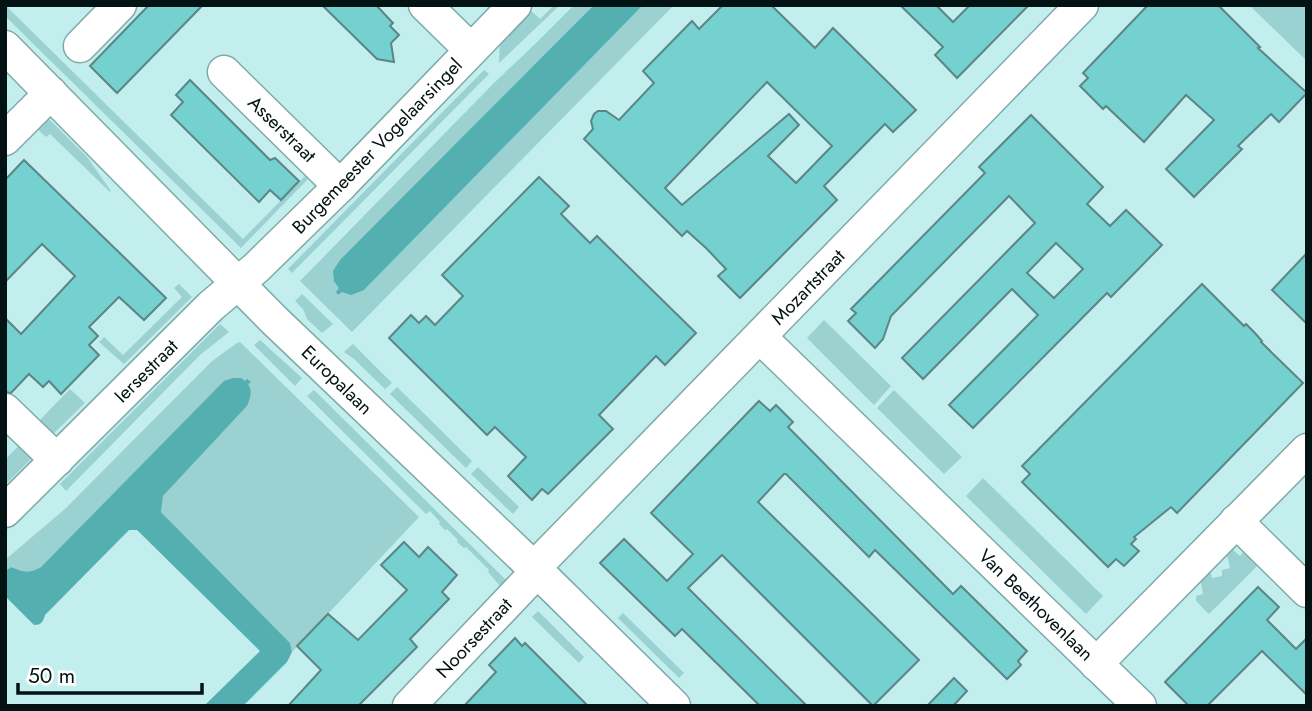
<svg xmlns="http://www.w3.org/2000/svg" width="1312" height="711" viewBox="0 0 1312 711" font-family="Jost,sans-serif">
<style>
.green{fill:#9bd1d1}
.water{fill:#53afb0}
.building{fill:#75d0d0;stroke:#5c8585;stroke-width:2;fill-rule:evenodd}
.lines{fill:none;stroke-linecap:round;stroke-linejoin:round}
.minor-casing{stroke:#7ea9a8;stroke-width:35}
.minor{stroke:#fff;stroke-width:32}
.labels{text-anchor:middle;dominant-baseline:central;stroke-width:7;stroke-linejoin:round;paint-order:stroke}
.street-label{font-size:19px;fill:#031313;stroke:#fff}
</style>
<rect width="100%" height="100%" fill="#c2eeee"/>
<g class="green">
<polygon points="5,5 243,239 305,176 308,179 241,248 5,16"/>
<polygon points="554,5 560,5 499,63 500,36 527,7 540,19"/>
<polygon points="574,5 594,5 520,81 339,288 339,294 342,292 364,290 643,5 674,5 352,332 300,281 494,83 534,45"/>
<polygon points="1249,5 1307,5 1307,61"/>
<polygon points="484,70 489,74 292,273 288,269"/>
<polygon points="46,116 87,157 111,191 110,192 50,134 46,137 35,127"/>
<polygon points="179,284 192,297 124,364 99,342 104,337 123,355 182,297 174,288"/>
<polygon points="302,294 333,324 322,333 307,319 303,309 295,301"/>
<polygon points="824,320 891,386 874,405 807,338"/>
<polygon points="220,324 229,332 200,355 66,491 60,484"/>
<polygon points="260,340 302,378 295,386 254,345"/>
<path d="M240 342 419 517 292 652 290 643 161 512 163 496 247 406 245 381 224 382 41 567C29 574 23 572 11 567L5 571V560L65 509 212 361 237 343Z"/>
<polygon points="353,344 392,383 385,389 354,359 344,352"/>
<polygon points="397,387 472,461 466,468 390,394"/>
<polygon points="70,389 85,403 51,436 37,423"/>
<polygon points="314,390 507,581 501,587 488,572 489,570 466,547 464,548 457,542 458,540 447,529 445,530 439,524 440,522 430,511 426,514 307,396"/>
<polygon points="894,390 962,457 944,474 877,408"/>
<polygon points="24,440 34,456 5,485 5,460"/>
<polygon points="478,467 519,507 513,514 471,474"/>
<polygon points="983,478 1103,596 1086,614 966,496"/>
<polygon points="1228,541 1235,547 1233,550 1240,556 1246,549 1260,563 1209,614 1196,601 1196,596 1203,594 1199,572 1208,561 1212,578 1222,576 1222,570 1230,568 1225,546"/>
<polygon points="538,611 584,657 579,663 532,617"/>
<polygon points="623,613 684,673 679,678 618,618"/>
</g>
<g class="water">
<polygon points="594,5 643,5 364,290 351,295 342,292 338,295 336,292 339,288 334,281 333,271 340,260"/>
<path d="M233 378H241L245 381 247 379 251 382 248 384C253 391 250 399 247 406L163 496 161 512 290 643 292 652 287 662 243 706H204L260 651 137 530H129L45 615C43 622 41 625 34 625L5 596V571L11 567C23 572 29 574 41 567L224 381Z"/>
</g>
<g class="building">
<polygon points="149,5 203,5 117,93 90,66"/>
<polygon points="322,5 376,5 393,23 390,26 399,35 391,43 394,62 377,59"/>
<path d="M723 5H771L815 48 833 28 916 110 893 132 885 124 824 186 837 200 740 298 718 276 726 269 706 248 687 231 682 236 584 139 593 129 591 121 594 114 598 111H606L619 120 654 83 643 71 692 21 699 29ZM767 82 832 146 796 183 768 156 799 125 789 114 682 205 665 188Z"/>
<polygon points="900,5 936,5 953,22 970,5 1029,5 957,78 935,55 943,47"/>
<polygon points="1148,5 1218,5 1260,47 1258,48 1307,93 1279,122 1271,114 1238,146 1242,149 1194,197 1166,169 1214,120 1186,95 1144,142 1106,106 1103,109 1080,86 1088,78 1083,73"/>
<polygon points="190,80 270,160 275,158 299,181 281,200 270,190 259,202 171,115 183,102 176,95"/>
<path d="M1031 115 1103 187 1087 204 1110 226 1126 210 1162 245 1111 297 1107 293 973 428 949 405 1038 315 1012 289 923 379 902 358 1035 223 1009 196 891 316 883 339 875 348 848 321 856 313 851 309 985 173 979 167ZM1056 243 1083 269 1054 298 1027 273Z"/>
<polygon points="24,160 166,298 144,320 119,297 89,327 98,336 89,345 99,355 61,394 49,381 43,387 29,374 11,393 5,392 5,318 21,334 75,276 42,244 5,282 5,180"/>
<polygon points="539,177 569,206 561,214 590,243 597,236 696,333 665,365 656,356 599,415 613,429 548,494 542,489 532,500 508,476 526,457 495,427 487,435 389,338 411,315 419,323 426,316 435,325 463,296 442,275"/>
<polygon points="1307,253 1307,324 1272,290"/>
<polygon points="1202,284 1244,326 1246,324 1254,332 1262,341 1261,342 1303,383 1177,513 1171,507 1134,537 1136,539 1131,544 1139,551 1124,566 1116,559 1108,567 1022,482 1030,474 1022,466"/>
<polygon points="759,401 770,411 776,405 793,422 788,427 953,594 961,586 1027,651 1018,661 1021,665 1007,679 875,550 869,557 786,474 784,474 758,502 919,660 873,706 722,555 688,588 807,706 760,706 682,629 675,636 600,563 624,539 667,581 693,554 651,513"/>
<polygon points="404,542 419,557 428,547 457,575 442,592 449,599 410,639 417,647 358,706 288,706 321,670 297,646 328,614 358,640 407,590 381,565"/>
<polygon points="1258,587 1279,607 1267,620 1296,649 1307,638 1307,695 1262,651 1207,706 1189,706 1165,682"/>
<polygon points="515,638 522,646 525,643 588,706 464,706 496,672 489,665"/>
<polygon points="954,678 967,691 953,706 927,706"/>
</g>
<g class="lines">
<defs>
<g id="minor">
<polyline points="425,5 471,50"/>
<polyline points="80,46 120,5"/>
<polyline points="5,47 274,320 534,568 674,706"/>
<polyline points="224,72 340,186"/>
<polyline points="5,139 51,93"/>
<polyline points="760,337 1140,706"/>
<polyline points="5,410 57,460"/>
<polyline points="5,511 211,306 256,268 340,186 515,5"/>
<polyline points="1236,521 1307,591"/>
<polyline points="1096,664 1307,450"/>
<polyline points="409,706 528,581 534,568 1082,5"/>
</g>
</defs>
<use href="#minor" class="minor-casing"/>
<use href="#minor" class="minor"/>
</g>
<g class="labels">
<g class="street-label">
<text transform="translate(282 129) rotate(44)">Asserstraat</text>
<text transform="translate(377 146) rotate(-46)">Burgemeester Vogelaarsingel</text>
<text transform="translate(808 287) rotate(-46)">Mozartstraat</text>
<text transform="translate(146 371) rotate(-45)">Iersestraat</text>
<text transform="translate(337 380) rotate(44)">Europalaan</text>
<text transform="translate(1036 605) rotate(44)">Van Beethovenlaan</text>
<text transform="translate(474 638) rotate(-47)">Noorsestraat</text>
</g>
</g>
<rect width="1312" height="711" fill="none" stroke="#031313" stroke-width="14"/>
<path d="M18 683v10h184v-10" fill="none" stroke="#031313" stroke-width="3.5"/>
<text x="28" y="683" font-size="21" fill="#031313" stroke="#ffffff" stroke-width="5" paint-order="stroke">50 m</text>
</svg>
